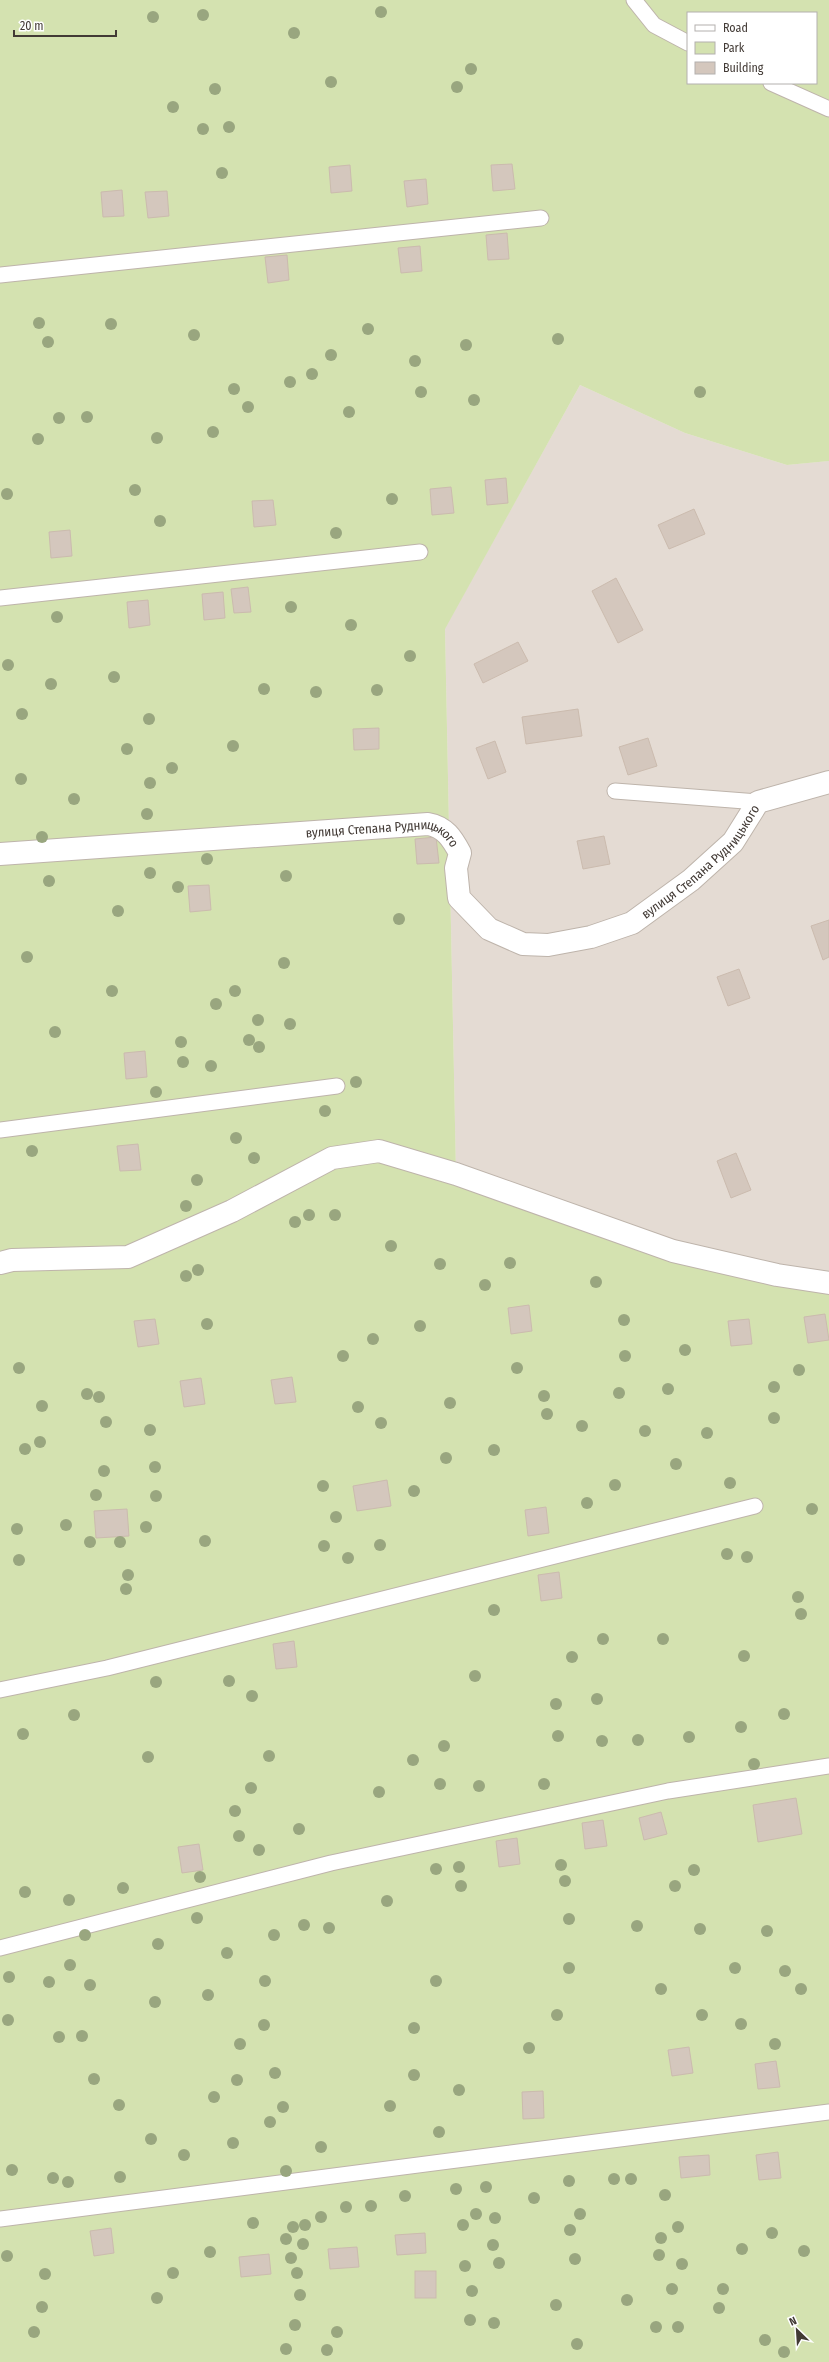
<svg xmlns="http://www.w3.org/2000/svg" width="829" height="2362" viewBox="0 0 829 2362" font-family="'Fira Sans Condensed',sans-serif">
<style>
.residential{fill:#e4dbd3}
.green{fill:#d4e2b0;fill-rule:evenodd}
.building{fill:#d4c7bd;stroke:#cbbbae}
.lines{fill:none;stroke-linecap:round;stroke-linejoin:round}
.service-casing{stroke:#beb4ab;stroke-width:17}
.minor-casing{stroke:#beb4ab;stroke-width:24}
.service{stroke:#fff;stroke-width:15}
.minor{stroke:#fff;stroke-width:22}
.tree{fill:#99a67f}
.labels{text-anchor:middle;dominant-baseline:central;stroke-width:3.5;stroke-linejoin:round;paint-order:stroke}
.street-label{font-size:13px;fill:#423a35;stroke:#fff}
</style>
<rect width="100%" height="100%" fill="#f0ebe4"/>
<polygon class="residential" points="580,385 685,433 787,465 829,461 829,1283 777,1275 456,1174 445,628"/>
<path class="green" d="M0 0H829V461L787 465 685 433 580 385 445 629 456 1174 673 1251 829 1283V2362H0ZM688 13H816V83H688Z"/>
<g class="building">
<polygon points="512,164 515,189 493,191 491,165"/>
<polygon points="350,165 352,191 331,193 329,167"/>
<polygon points="426,179 428,204 407,207 404,181"/>
<polygon points="122,190 124,216 103,217 101,192"/>
<polygon points="167,191 169,216 148,218 145,192"/>
<polygon points="507,233 509,259 488,260 486,235"/>
<polygon points="420,246 422,271 401,273 398,248"/>
<polygon points="287,255 289,280 268,283 265,257"/>
<polygon points="506,478 508,503 487,505 485,480"/>
<polygon points="451,487 454,513 432,515 430,489"/>
<polygon points="273,500 276,525 254,527 252,501"/>
<polygon points="694,509 705,534 669,549 658,525"/>
<polygon points="70,530 72,556 51,558 49,532"/>
<polygon points="616,578 643,630 618,643 592,591"/>
<polygon points="248,587 251,612 234,613 231,589"/>
<polygon points="223,592 225,618 204,620 202,594"/>
<polygon points="148,600 150,625 129,628 127,602"/>
<polygon points="518,642 528,661 483,683 474,664"/>
<polygon points="578,709 582,736 526,744 522,717"/>
<polygon points="379,728 379,749 354,750 353,729"/>
<polygon points="648,738 657,766 628,775 619,747"/>
<polygon points="495,741 506,772 488,779 476,748"/>
<polygon points="604,836 610,864 583,869 577,841"/>
<polygon points="436,837 439,863 417,864 415,839"/>
<polygon points="209,885 211,910 190,912 188,886"/>
<polygon points="829,920 829,957 823,960 811,926"/>
<polygon points="739,969 750,998 728,1006 717,977"/>
<polygon points="145,1051 147,1077 126,1079 124,1053"/>
<polygon points="138,1144 141,1170 120,1171 117,1146"/>
<polygon points="736,1153 751,1190 731,1198 717,1161"/>
<polygon points="529,1305 532,1331 511,1334 508,1308"/>
<polygon points="825,1314 829,1340 808,1343 804,1317"/>
<polygon points="155,1319 159,1344 138,1347 134,1321"/>
<polygon points="749,1319 752,1344 731,1346 728,1321"/>
<polygon points="292,1377 296,1402 275,1404 271,1380"/>
<polygon points="201,1378 205,1404 184,1407 180,1381"/>
<polygon points="387,1480 391,1506 357,1511 353,1486"/>
<polygon points="546,1507 549,1533 528,1536 525,1510"/>
<polygon points="127,1509 129,1536 96,1538 94,1511"/>
<polygon points="559,1572 562,1598 541,1601 538,1575"/>
<polygon points="294,1641 297,1667 276,1669 273,1644"/>
<polygon points="796,1798 802,1834 758,1842 753,1805"/>
<polygon points="661,1812 667,1834 644,1840 639,1818"/>
<polygon points="603,1820 607,1846 585,1849 582,1823"/>
<polygon points="517,1838 520,1864 499,1867 496,1841"/>
<polygon points="199,1844 203,1870 182,1873 178,1847"/>
<polygon points="689,2047 693,2073 672,2076 668,2050"/>
<polygon points="776,2061 780,2087 758,2089 755,2064"/>
<polygon points="543,2091 544,2118 523,2119 522,2092"/>
<polygon points="778,2152 781,2178 759,2180 756,2155"/>
<polygon points="709,2155 710,2175 681,2178 679,2157"/>
<polygon points="111,2228 114,2253 94,2256 90,2231"/>
<polygon points="425,2233 426,2253 397,2255 395,2235"/>
<polygon points="357,2247 359,2267 330,2269 328,2249"/>
<polygon points="269,2254 271,2274 241,2277 239,2257"/>
<rect x="415" y="2271" width="21" height="27"/>
</g>
<g class="lines">
<defs>
<g id="service">
<polyline points="634,0 654,25 688,43"/>
<polyline points="771,83 829,109"/>
<polyline points="0,275 541,218"/>
<polyline points="0,598 420,552"/>
<polyline points="615,791 758,802"/>
<polyline points="0,1130 337,1086"/>
<polyline points="0,1690 107,1668 755,1506"/>
<polyline points="0,1948 331,1863 668,1791 829,1766"/>
<polyline points="0,2219 829,2112"/>
</g>
<g id="minor">
<path id="s1" d="M0 854 428 824C445 827 452 838 460 853L456 868 459 898 489 929 523 944 548 945 591 937 632 923 691 880 733 842 758 802 829 782"/>
<polyline points="0,1263 12,1260 128,1257 232,1211 332,1158 379,1151 456,1174 673,1251 777,1275 829,1283"/>
</g>
</defs>
<use href="#service" class="service-casing"/>
<use href="#minor" class="minor-casing"/>
<use href="#service" class="service"/>
<use href="#minor" class="minor"/>
</g>
<g class="tree">
<circle cx="381" cy="12" r="6"/>
<circle cx="203" cy="15" r="6"/>
<circle cx="153" cy="17" r="6"/>
<circle cx="294" cy="33" r="6"/>
<circle cx="471" cy="69" r="6"/>
<circle cx="331" cy="82" r="6"/>
<circle cx="457" cy="87" r="6"/>
<circle cx="215" cy="89" r="6"/>
<circle cx="173" cy="107" r="6"/>
<circle cx="229" cy="127" r="6"/>
<circle cx="203" cy="129" r="6"/>
<circle cx="222" cy="173" r="6"/>
<circle cx="39" cy="323" r="6"/>
<circle cx="111" cy="324" r="6"/>
<circle cx="368" cy="329" r="6"/>
<circle cx="194" cy="335" r="6"/>
<circle cx="558" cy="339" r="6"/>
<circle cx="48" cy="342" r="6"/>
<circle cx="466" cy="345" r="6"/>
<circle cx="331" cy="355" r="6"/>
<circle cx="415" cy="361" r="6"/>
<circle cx="312" cy="374" r="6"/>
<circle cx="290" cy="382" r="6"/>
<circle cx="234" cy="389" r="6"/>
<circle cx="421" cy="392" r="6"/>
<circle cx="700" cy="392" r="6"/>
<circle cx="474" cy="400" r="6"/>
<circle cx="248" cy="407" r="6"/>
<circle cx="349" cy="412" r="6"/>
<circle cx="87" cy="417" r="6"/>
<circle cx="59" cy="418" r="6"/>
<circle cx="213" cy="432" r="6"/>
<circle cx="157" cy="438" r="6"/>
<circle cx="38" cy="439" r="6"/>
<circle cx="135" cy="490" r="6"/>
<circle cx="7" cy="494" r="6"/>
<circle cx="392" cy="499" r="6"/>
<circle cx="160" cy="521" r="6"/>
<circle cx="336" cy="533" r="6"/>
<circle cx="291" cy="607" r="6"/>
<circle cx="57" cy="617" r="6"/>
<circle cx="351" cy="625" r="6"/>
<circle cx="410" cy="656" r="6"/>
<circle cx="8" cy="665" r="6"/>
<circle cx="114" cy="677" r="6"/>
<circle cx="51" cy="684" r="6"/>
<circle cx="264" cy="689" r="6"/>
<circle cx="377" cy="690" r="6"/>
<circle cx="316" cy="692" r="6"/>
<circle cx="22" cy="714" r="6"/>
<circle cx="149" cy="719" r="6"/>
<circle cx="233" cy="746" r="6"/>
<circle cx="127" cy="749" r="6"/>
<circle cx="172" cy="768" r="6"/>
<circle cx="21" cy="779" r="6"/>
<circle cx="150" cy="783" r="6"/>
<circle cx="74" cy="799" r="6"/>
<circle cx="147" cy="814" r="6"/>
<circle cx="42" cy="837" r="6"/>
<circle cx="207" cy="859" r="6"/>
<circle cx="150" cy="873" r="6"/>
<circle cx="286" cy="876" r="6"/>
<circle cx="49" cy="881" r="6"/>
<circle cx="178" cy="887" r="6"/>
<circle cx="118" cy="911" r="6"/>
<circle cx="399" cy="919" r="6"/>
<circle cx="27" cy="957" r="6"/>
<circle cx="284" cy="963" r="6"/>
<circle cx="112" cy="991" r="6"/>
<circle cx="235" cy="991" r="6"/>
<circle cx="216" cy="1004" r="6"/>
<circle cx="258" cy="1020" r="6"/>
<circle cx="290" cy="1024" r="6"/>
<circle cx="55" cy="1032" r="6"/>
<circle cx="249" cy="1040" r="6"/>
<circle cx="181" cy="1042" r="6"/>
<circle cx="259" cy="1047" r="6"/>
<circle cx="183" cy="1062" r="6"/>
<circle cx="211" cy="1066" r="6"/>
<circle cx="356" cy="1082" r="6"/>
<circle cx="156" cy="1092" r="6"/>
<circle cx="325" cy="1111" r="6"/>
<circle cx="236" cy="1138" r="6"/>
<circle cx="32" cy="1151" r="6"/>
<circle cx="254" cy="1158" r="6"/>
<circle cx="197" cy="1180" r="6"/>
<circle cx="186" cy="1206" r="6"/>
<circle cx="309" cy="1215" r="6"/>
<circle cx="335" cy="1215" r="6"/>
<circle cx="295" cy="1222" r="6"/>
<circle cx="391" cy="1246" r="6"/>
<circle cx="510" cy="1263" r="6"/>
<circle cx="440" cy="1264" r="6"/>
<circle cx="198" cy="1270" r="6"/>
<circle cx="186" cy="1276" r="6"/>
<circle cx="596" cy="1282" r="6"/>
<circle cx="485" cy="1285" r="6"/>
<circle cx="624" cy="1320" r="6"/>
<circle cx="207" cy="1324" r="6"/>
<circle cx="420" cy="1326" r="6"/>
<circle cx="373" cy="1339" r="6"/>
<circle cx="685" cy="1350" r="6"/>
<circle cx="343" cy="1356" r="6"/>
<circle cx="625" cy="1356" r="6"/>
<circle cx="19" cy="1368" r="6"/>
<circle cx="517" cy="1368" r="6"/>
<circle cx="799" cy="1370" r="6"/>
<circle cx="774" cy="1387" r="6"/>
<circle cx="668" cy="1389" r="6"/>
<circle cx="619" cy="1393" r="6"/>
<circle cx="87" cy="1394" r="6"/>
<circle cx="544" cy="1396" r="6"/>
<circle cx="99" cy="1397" r="6"/>
<circle cx="450" cy="1403" r="6"/>
<circle cx="42" cy="1406" r="6"/>
<circle cx="358" cy="1407" r="6"/>
<circle cx="547" cy="1414" r="6"/>
<circle cx="774" cy="1418" r="6"/>
<circle cx="106" cy="1422" r="6"/>
<circle cx="381" cy="1423" r="6"/>
<circle cx="582" cy="1426" r="6"/>
<circle cx="150" cy="1430" r="6"/>
<circle cx="645" cy="1431" r="6"/>
<circle cx="707" cy="1433" r="6"/>
<circle cx="40" cy="1442" r="6"/>
<circle cx="25" cy="1449" r="6"/>
<circle cx="494" cy="1450" r="6"/>
<circle cx="446" cy="1458" r="6"/>
<circle cx="676" cy="1464" r="6"/>
<circle cx="155" cy="1467" r="6"/>
<circle cx="104" cy="1471" r="6"/>
<circle cx="730" cy="1483" r="6"/>
<circle cx="615" cy="1485" r="6"/>
<circle cx="323" cy="1486" r="6"/>
<circle cx="414" cy="1491" r="6"/>
<circle cx="96" cy="1495" r="6"/>
<circle cx="156" cy="1496" r="6"/>
<circle cx="587" cy="1503" r="6"/>
<circle cx="812" cy="1509" r="6"/>
<circle cx="336" cy="1517" r="6"/>
<circle cx="66" cy="1525" r="6"/>
<circle cx="146" cy="1527" r="6"/>
<circle cx="17" cy="1529" r="6"/>
<circle cx="205" cy="1541" r="6"/>
<circle cx="90" cy="1542" r="6"/>
<circle cx="120" cy="1542" r="6"/>
<circle cx="380" cy="1545" r="6"/>
<circle cx="324" cy="1546" r="6"/>
<circle cx="727" cy="1554" r="6"/>
<circle cx="747" cy="1557" r="6"/>
<circle cx="348" cy="1558" r="6"/>
<circle cx="19" cy="1560" r="6"/>
<circle cx="128" cy="1575" r="6"/>
<circle cx="126" cy="1589" r="6"/>
<circle cx="798" cy="1597" r="6"/>
<circle cx="494" cy="1610" r="6"/>
<circle cx="801" cy="1614" r="6"/>
<circle cx="603" cy="1639" r="6"/>
<circle cx="663" cy="1639" r="6"/>
<circle cx="744" cy="1656" r="6"/>
<circle cx="572" cy="1657" r="6"/>
<circle cx="475" cy="1676" r="6"/>
<circle cx="229" cy="1681" r="6"/>
<circle cx="156" cy="1682" r="6"/>
<circle cx="252" cy="1696" r="6"/>
<circle cx="597" cy="1699" r="6"/>
<circle cx="556" cy="1704" r="6"/>
<circle cx="784" cy="1714" r="6"/>
<circle cx="74" cy="1715" r="6"/>
<circle cx="741" cy="1727" r="6"/>
<circle cx="23" cy="1734" r="6"/>
<circle cx="558" cy="1736" r="6"/>
<circle cx="689" cy="1737" r="6"/>
<circle cx="638" cy="1740" r="6"/>
<circle cx="602" cy="1741" r="6"/>
<circle cx="444" cy="1746" r="6"/>
<circle cx="269" cy="1756" r="6"/>
<circle cx="148" cy="1757" r="6"/>
<circle cx="413" cy="1760" r="6"/>
<circle cx="754" cy="1764" r="6"/>
<circle cx="440" cy="1784" r="6"/>
<circle cx="544" cy="1784" r="6"/>
<circle cx="479" cy="1786" r="6"/>
<circle cx="251" cy="1788" r="6"/>
<circle cx="379" cy="1792" r="6"/>
<circle cx="235" cy="1811" r="6"/>
<circle cx="299" cy="1829" r="6"/>
<circle cx="239" cy="1836" r="6"/>
<circle cx="259" cy="1850" r="6"/>
<circle cx="561" cy="1865" r="6"/>
<circle cx="459" cy="1867" r="6"/>
<circle cx="436" cy="1869" r="6"/>
<circle cx="694" cy="1870" r="6"/>
<circle cx="200" cy="1877" r="6"/>
<circle cx="565" cy="1881" r="6"/>
<circle cx="461" cy="1886" r="6"/>
<circle cx="675" cy="1886" r="6"/>
<circle cx="123" cy="1888" r="6"/>
<circle cx="25" cy="1892" r="6"/>
<circle cx="69" cy="1900" r="6"/>
<circle cx="387" cy="1901" r="6"/>
<circle cx="197" cy="1918" r="6"/>
<circle cx="569" cy="1919" r="6"/>
<circle cx="304" cy="1925" r="6"/>
<circle cx="637" cy="1926" r="6"/>
<circle cx="329" cy="1928" r="6"/>
<circle cx="700" cy="1929" r="6"/>
<circle cx="767" cy="1931" r="6"/>
<circle cx="85" cy="1935" r="6"/>
<circle cx="274" cy="1935" r="6"/>
<circle cx="158" cy="1944" r="6"/>
<circle cx="227" cy="1953" r="6"/>
<circle cx="70" cy="1965" r="6"/>
<circle cx="569" cy="1968" r="6"/>
<circle cx="735" cy="1968" r="6"/>
<circle cx="785" cy="1971" r="6"/>
<circle cx="9" cy="1977" r="6"/>
<circle cx="265" cy="1981" r="6"/>
<circle cx="436" cy="1981" r="6"/>
<circle cx="49" cy="1982" r="6"/>
<circle cx="90" cy="1985" r="6"/>
<circle cx="661" cy="1989" r="6"/>
<circle cx="801" cy="1989" r="6"/>
<circle cx="208" cy="1995" r="6"/>
<circle cx="155" cy="2002" r="6"/>
<circle cx="557" cy="2015" r="6"/>
<circle cx="702" cy="2015" r="6"/>
<circle cx="8" cy="2020" r="6"/>
<circle cx="741" cy="2024" r="6"/>
<circle cx="264" cy="2025" r="6"/>
<circle cx="414" cy="2028" r="6"/>
<circle cx="82" cy="2036" r="6"/>
<circle cx="59" cy="2037" r="6"/>
<circle cx="240" cy="2044" r="6"/>
<circle cx="775" cy="2044" r="6"/>
<circle cx="529" cy="2048" r="6"/>
<circle cx="275" cy="2073" r="6"/>
<circle cx="414" cy="2075" r="6"/>
<circle cx="94" cy="2079" r="6"/>
<circle cx="237" cy="2080" r="6"/>
<circle cx="459" cy="2090" r="6"/>
<circle cx="214" cy="2097" r="6"/>
<circle cx="119" cy="2105" r="6"/>
<circle cx="390" cy="2106" r="6"/>
<circle cx="283" cy="2107" r="6"/>
<circle cx="270" cy="2122" r="6"/>
<circle cx="439" cy="2132" r="6"/>
<circle cx="151" cy="2139" r="6"/>
<circle cx="233" cy="2143" r="6"/>
<circle cx="321" cy="2147" r="6"/>
<circle cx="184" cy="2155" r="6"/>
<circle cx="12" cy="2170" r="6"/>
<circle cx="286" cy="2171" r="6"/>
<circle cx="120" cy="2177" r="6"/>
<circle cx="53" cy="2178" r="6"/>
<circle cx="614" cy="2179" r="6"/>
<circle cx="631" cy="2179" r="6"/>
<circle cx="569" cy="2181" r="6"/>
<circle cx="68" cy="2182" r="6"/>
<circle cx="486" cy="2187" r="6"/>
<circle cx="456" cy="2189" r="6"/>
<circle cx="665" cy="2195" r="6"/>
<circle cx="405" cy="2196" r="6"/>
<circle cx="534" cy="2198" r="6"/>
<circle cx="371" cy="2206" r="6"/>
<circle cx="346" cy="2207" r="6"/>
<circle cx="476" cy="2214" r="6"/>
<circle cx="580" cy="2214" r="6"/>
<circle cx="321" cy="2217" r="6"/>
<circle cx="495" cy="2218" r="6"/>
<circle cx="253" cy="2223" r="6"/>
<circle cx="305" cy="2225" r="6"/>
<circle cx="463" cy="2225" r="6"/>
<circle cx="293" cy="2227" r="6"/>
<circle cx="678" cy="2227" r="6"/>
<circle cx="570" cy="2230" r="6"/>
<circle cx="772" cy="2233" r="6"/>
<circle cx="661" cy="2238" r="6"/>
<circle cx="286" cy="2239" r="6"/>
<circle cx="303" cy="2244" r="6"/>
<circle cx="493" cy="2245" r="6"/>
<circle cx="742" cy="2249" r="6"/>
<circle cx="804" cy="2251" r="6"/>
<circle cx="210" cy="2252" r="6"/>
<circle cx="659" cy="2255" r="6"/>
<circle cx="7" cy="2256" r="6"/>
<circle cx="291" cy="2258" r="6"/>
<circle cx="575" cy="2259" r="6"/>
<circle cx="499" cy="2263" r="6"/>
<circle cx="682" cy="2264" r="6"/>
<circle cx="465" cy="2266" r="6"/>
<circle cx="173" cy="2273" r="6"/>
<circle cx="297" cy="2273" r="6"/>
<circle cx="45" cy="2274" r="6"/>
<circle cx="672" cy="2289" r="6"/>
<circle cx="723" cy="2289" r="6"/>
<circle cx="472" cy="2291" r="6"/>
<circle cx="300" cy="2295" r="6"/>
<circle cx="157" cy="2298" r="6"/>
<circle cx="627" cy="2300" r="6"/>
<circle cx="556" cy="2305" r="6"/>
<circle cx="42" cy="2307" r="6"/>
<circle cx="719" cy="2308" r="6"/>
<circle cx="470" cy="2320" r="6"/>
<circle cx="494" cy="2323" r="6"/>
<circle cx="295" cy="2325" r="6"/>
<circle cx="656" cy="2327" r="6"/>
<circle cx="678" cy="2327" r="6"/>
<circle cx="34" cy="2332" r="6"/>
<circle cx="337" cy="2332" r="6"/>
<circle cx="765" cy="2340" r="6"/>
<circle cx="577" cy="2344" r="6"/>
<circle cx="286" cy="2349" r="6"/>
<circle cx="327" cy="2350" r="6"/>
<circle cx="784" cy="2352" r="6"/>
</g>
<g class="labels">
<g class="street-label">
<text stroke="none"><textPath href="#s1" startOffset="386">вулиця Степана Рудницького</textPath></text>
<text stroke="none"><textPath href="#s1" startOffset="805">вулиця Степана Рудницького</textPath></text>
</g>
</g>
<rect x="687" y="12" width="130" height="72" fill="#ffffff" stroke="#b3b0ae"/>
<rect x="695" y="25" width="20" height="6" fill="#ffffff" stroke="#b3b0ae"/>
<text x="723" y="32" font-size="12" fill="#423a35">Road</text>
<rect x="695" y="42" width="20" height="12" fill="#d4e2b0" stroke="#b3b0ae"/>
<text x="723" y="52" font-size="12" fill="#423a35">Park</text>
<rect x="695" y="62" width="20" height="12" fill="#d4c7bd" stroke="#b3b0ae"/>
<text x="723" y="72" font-size="12" fill="#423a35">Building</text>
<g transform="translate(797 2330) rotate(335)" stroke="#ffffff" stroke-width="3" paint-order="stroke">
<path d="M0-3L7 15L0 10L-7 15Z" fill="#423a35"/>
<text y="-6" font-size="11" font-weight="bold" text-anchor="middle" fill="#423a35">N</text>
</g>
<path d="M14 30v6h102v-6" fill="none" stroke="#423a35" stroke-width="2"/>
<text x="20" y="30" font-size="12" fill="#423a35" stroke="#ffffff" stroke-width="3" paint-order="stroke">20 m</text>
</svg>
